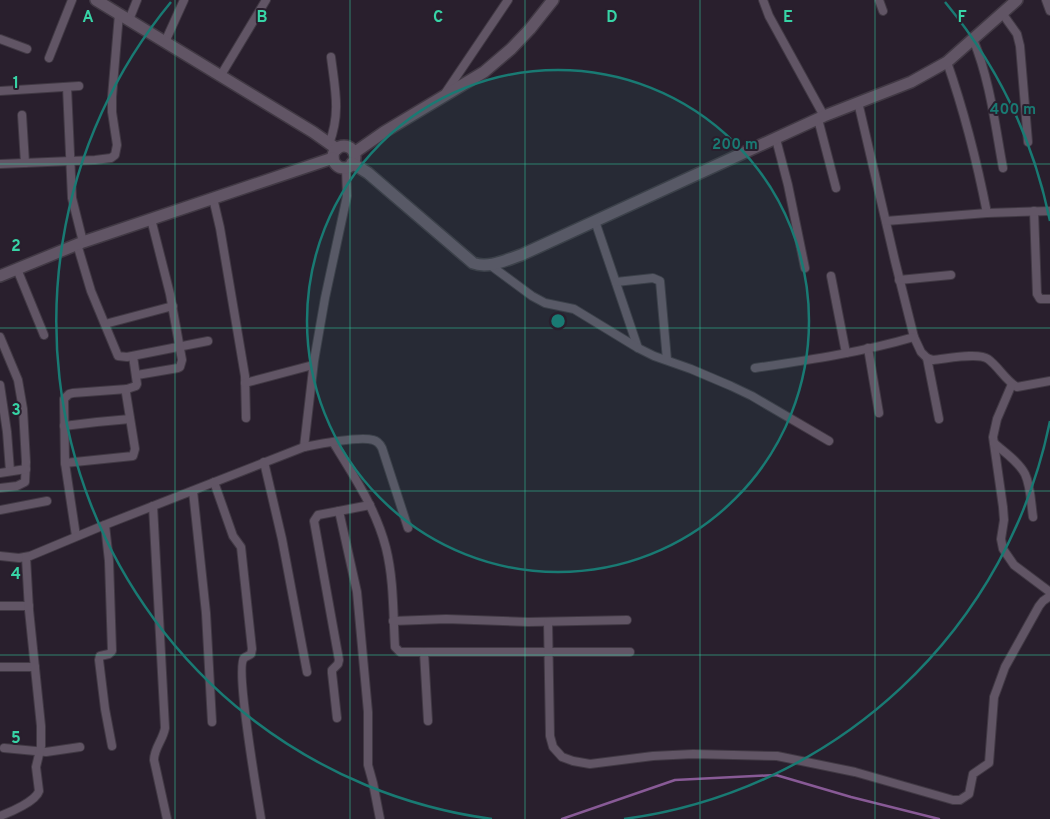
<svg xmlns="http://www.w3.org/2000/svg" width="1050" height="819" viewBox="0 0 1050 819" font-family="Overpass,sans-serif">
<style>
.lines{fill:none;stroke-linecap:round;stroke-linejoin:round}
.stream{stroke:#885a96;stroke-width:2.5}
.street-casing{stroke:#413944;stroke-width:10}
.secondary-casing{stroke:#413944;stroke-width:14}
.street{stroke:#615565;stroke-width:8}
.secondary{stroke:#615565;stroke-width:11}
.grid{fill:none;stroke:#37d4a6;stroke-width:1;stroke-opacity:0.55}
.ring{fill:none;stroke:#197a73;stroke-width:2.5}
.grid-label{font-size:16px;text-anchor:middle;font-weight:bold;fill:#37d4a6;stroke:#291f2d;stroke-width:4;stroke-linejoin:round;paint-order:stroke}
.centre{fill:#197a73;stroke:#291f2d;stroke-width:2.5}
.ring-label{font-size:15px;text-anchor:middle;font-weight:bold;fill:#197a73;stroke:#291f2d;stroke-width:4;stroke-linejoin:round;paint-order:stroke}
</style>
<rect width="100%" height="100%" fill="#291f2d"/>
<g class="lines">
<polyline class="stream" points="562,819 675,780 776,775 851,797 939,819"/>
<defs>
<g id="street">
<polyline points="763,0 769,16 824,116"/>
<polyline points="879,0 883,11"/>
<polyline points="1046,0 1050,11"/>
<polyline points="1002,13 1017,34 1020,46 1028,142"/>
<polyline points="129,20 137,0"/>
<polyline points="0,39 27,49"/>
<path d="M973 39C990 80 995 125 1003 168"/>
<polyline points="165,42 184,0"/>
<polyline points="49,58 72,0"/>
<path d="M947 62C964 111 977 162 987 213"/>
<polyline points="221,75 266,0"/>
<polyline points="67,87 72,198 83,242"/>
<polyline points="0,91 79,86"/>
<polyline points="446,92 508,0"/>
<path d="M858 102 895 261 914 337 921 352 927 358 933 360C946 359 978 352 988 359 999 367 1005 380 1017 387L1050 381"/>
<polyline points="22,115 25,163"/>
<polyline points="818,119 836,188"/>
<polyline points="776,139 788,185 805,268"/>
<path d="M329 144C341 113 335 89 331 57"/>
<polyline points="0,164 95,160 111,158 115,155 117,145 112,112 112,97 119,14"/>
<polyline points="213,198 220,228 245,376 246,418"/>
<polyline points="1034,211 1037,294 1040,299 1050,299"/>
<polyline points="595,221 638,348"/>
<polyline points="886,221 987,213 1050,211"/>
<polyline points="77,244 91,291 118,356 127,357 208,341"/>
<polyline points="490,265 532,296 545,303 574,309 638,348 654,356 691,369 731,386 752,396 829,441"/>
<polyline points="17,269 44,335"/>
<polyline points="831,276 846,353"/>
<polyline points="899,280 951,275"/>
<polyline points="616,282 653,278 660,281 667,360"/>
<polyline points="105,324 173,306"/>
<polyline points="0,337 18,380 23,409 26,462 25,482 17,486 0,488"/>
<polyline points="868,348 879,413"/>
<polyline points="927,358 939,419"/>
<path d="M755 368C809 360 863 352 914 337"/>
<polyline points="137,375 178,368 180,367 182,360 170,294 151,219"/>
<polyline points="245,383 313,365"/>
<polyline points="1012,384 997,419 993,437 1003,507 1004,520 1001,539 1003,549 1014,565 1050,592"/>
<polyline points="0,385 7,432 10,471"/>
<polyline points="64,426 97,422 130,419"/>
<path d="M333 442C354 476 376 509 386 548 394 580 393 614 395 647L400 652H630"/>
<path d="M994 443C1004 452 1019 462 1025 474 1031 487 1031 504 1033 517"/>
<polyline points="304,447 314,361 325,298 347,196 346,167"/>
<polyline points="264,462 282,539 307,672"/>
<polyline points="65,463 133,456 135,449 126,393 127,389 136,386 137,384 133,356"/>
<polyline points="0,473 26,469"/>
<path d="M214 482 233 536 241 547 252 649 251 654C250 655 245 657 244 658 235 668 258 799 261 819"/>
<polyline points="193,491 206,613 212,722"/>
<path d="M153 506 165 728C163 740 154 748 154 760L167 819"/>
<polyline points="0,510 47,501"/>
<polyline points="339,511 357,592 368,712 368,765 373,783 380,819"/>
<polyline points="105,525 109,561 112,651 109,654 100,656 99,660 105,709 112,746"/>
<polyline points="76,536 65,463 64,399 69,394 73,393 127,389"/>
<path d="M0 556 19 558 30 556 102 526 304 447C319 444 360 436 373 440 378 441 380 444 382 448L408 528"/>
<polyline points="0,606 29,606"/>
<polyline points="393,621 446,619 528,622 627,620"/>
<polyline points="548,622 550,736 553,747 562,757 573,761 590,764 653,756 693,754 777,756 855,772 953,800 960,800 969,794 973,774 989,763 994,697 997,689 1005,667 1039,606 1043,601 1050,596"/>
<polyline points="424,652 428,721"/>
<polyline points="0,667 35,667"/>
<polyline points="337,718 332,673 332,670 338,664 339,660 314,521 318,515 370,505"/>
<polyline points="4,748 46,752 80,747"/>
<path d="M0 816C11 812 36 801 39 791L36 767 41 746V726L29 610 26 557"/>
</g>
<g id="secondary">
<polyline points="96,0 313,132 337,149"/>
<circle cx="344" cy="157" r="11"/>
<polyline points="354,153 384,132 484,72 511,49 530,29 553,0"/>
<path d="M352 163 368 173 473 263C488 269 506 260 521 255L824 116 911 82 947 62 1017 0"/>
<polyline points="0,276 83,242 333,158"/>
</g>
</defs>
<use href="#street" class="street-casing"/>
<use href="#secondary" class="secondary-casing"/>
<use href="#street" class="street"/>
<use href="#secondary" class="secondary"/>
</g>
<path class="grid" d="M175 0V819M350 0V819M525 0V819M700 0V819M875 0V819M0 164H1050M0 328H1050M0 491H1050M0 655H1050"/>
<circle cx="558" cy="321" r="251" fill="#197a73" fill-opacity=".12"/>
<g class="ring">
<circle cx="558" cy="321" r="251"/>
<path d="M1050 421A502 502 0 0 1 624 819M492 819A502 502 0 0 1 171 2M945 2A502 502 0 0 1 1050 221"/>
</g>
<g class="grid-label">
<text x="88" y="22">A</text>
<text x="262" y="22">B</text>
<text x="438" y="22">C</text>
<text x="612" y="22">D</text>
<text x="788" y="22">E</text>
<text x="962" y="22">F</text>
<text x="16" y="88">1</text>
<text x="16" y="251">2</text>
<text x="16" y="415">3</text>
<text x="16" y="579">4</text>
<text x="16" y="743">5</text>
</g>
<circle cx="558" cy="321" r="8" class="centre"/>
<g class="ring-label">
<text x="1013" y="114">400 m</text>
<text x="735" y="149">200 m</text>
</g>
</svg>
